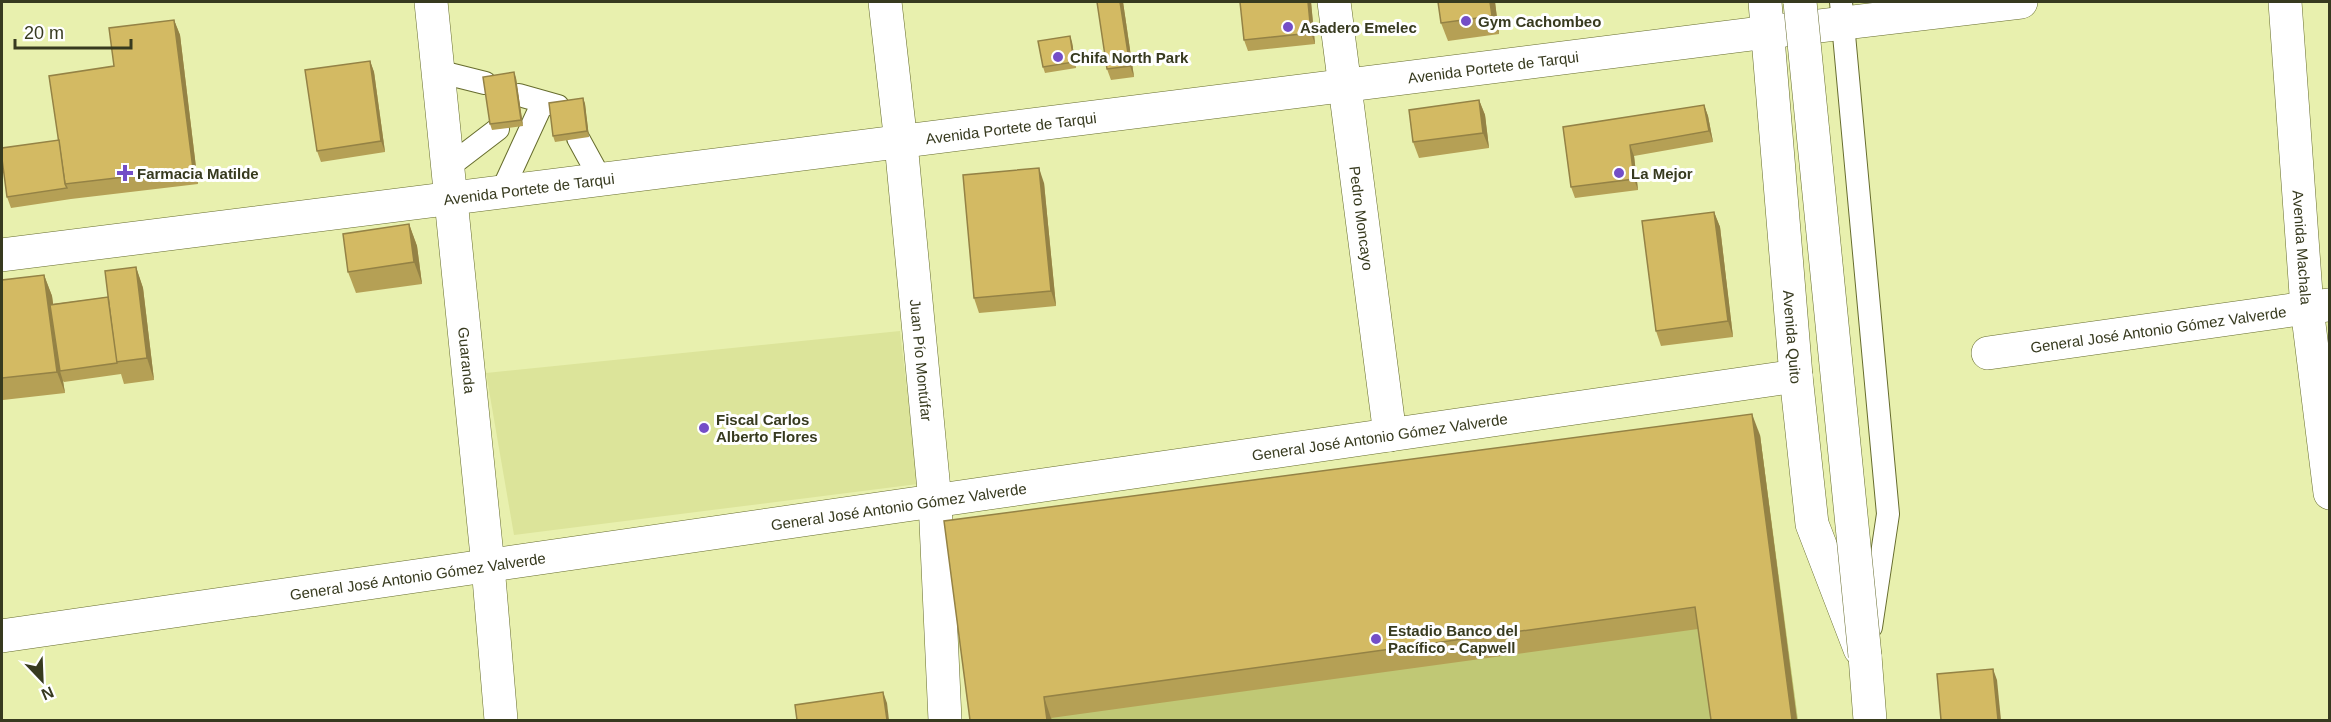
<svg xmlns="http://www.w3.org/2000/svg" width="2331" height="722" viewBox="0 0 2331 722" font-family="Helvetica,sans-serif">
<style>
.built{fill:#dce49a}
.green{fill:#c0c875}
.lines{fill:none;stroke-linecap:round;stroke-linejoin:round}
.service-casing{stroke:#666c2d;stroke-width:24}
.minor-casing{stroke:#666c2d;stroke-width:34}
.tertiary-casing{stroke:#666c2d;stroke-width:34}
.primary-casing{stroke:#666c2d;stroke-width:34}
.service{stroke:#fff;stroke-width:22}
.minor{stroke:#fff;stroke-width:33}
.tertiary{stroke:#fff;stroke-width:33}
.primary{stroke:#fff;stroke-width:33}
.primary-bridge-casing{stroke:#666c2d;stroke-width:34;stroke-linecap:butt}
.primary-bridge{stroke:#fff;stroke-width:33}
.wall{fill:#b5a055}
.shaded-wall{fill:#948245}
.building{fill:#d3ba63;stroke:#948245;stroke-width:1.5}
.poi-dot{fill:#744ec7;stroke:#fff;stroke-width:2}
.labels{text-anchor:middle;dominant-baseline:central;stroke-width:6;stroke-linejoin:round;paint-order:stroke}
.poi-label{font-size:15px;font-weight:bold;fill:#373a1f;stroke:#fff;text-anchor:start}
.street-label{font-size:15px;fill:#373a1f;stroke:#fff}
</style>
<rect width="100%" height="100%" fill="#e8f0ae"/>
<polygon class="built" points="900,331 918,484 514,535 486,373"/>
<polygon class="green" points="1760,435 1798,720 975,720"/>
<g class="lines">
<defs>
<g id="service">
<polyline points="1841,2 1888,514 1871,627"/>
<polyline points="437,71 485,83"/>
<polyline points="519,95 558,106"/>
<polyline points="578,138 601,180"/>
<polyline points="447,168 498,129"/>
<polyline points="501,193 542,104"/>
</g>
<g id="minor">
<path id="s1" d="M431 2 488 566 501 720"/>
<path id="s2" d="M885 2 901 143 935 501 945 720"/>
<path id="s3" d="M1334 2 1390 435"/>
<path id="s4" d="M2285 2 2307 308 2330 493"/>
<path id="s5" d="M1988 353 2328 305"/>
<path id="s6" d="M2 636 1796 376"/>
</g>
<g id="tertiary">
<path id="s7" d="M2 255 1768 32"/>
</g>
<g id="primary">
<path id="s8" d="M1765 2 1796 376 1812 524 1860 649"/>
<polyline points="1776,31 2021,2"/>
<polyline points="1865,656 1870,720"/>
</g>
</defs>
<use href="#service" class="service-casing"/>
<use href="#minor" class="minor-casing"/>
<use href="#tertiary" class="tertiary-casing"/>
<use href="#primary" class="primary-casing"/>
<use href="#service" class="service"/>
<use href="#minor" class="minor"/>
<use href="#tertiary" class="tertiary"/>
<use href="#primary" class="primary"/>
<defs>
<polyline id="primary-bridge" points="1800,2 1865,656"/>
</defs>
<use href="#primary-bridge" class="primary-bridge-casing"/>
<use href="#primary-bridge" class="primary-bridge"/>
</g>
<g class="wall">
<polygon points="1123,2 1134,77 1111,80 1107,69"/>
<polygon points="1311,2 1315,44 1248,51 1244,40"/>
<polygon points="1495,2 1499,34 1448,41 1441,23"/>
<polygon points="174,20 180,35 198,184 71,199 11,208 7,197 59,140 114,66"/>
<polygon points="1072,42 1076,68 1045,73 1043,67"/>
<polygon points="370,61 374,72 385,152 321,162 317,151"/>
<polygon points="516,78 523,126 492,130 490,124"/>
<polygon points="583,98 585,104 589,137 555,142 553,136"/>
<polygon points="1479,100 1485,115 1489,148 1419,158 1413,142"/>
<polygon points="1704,105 1708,116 1713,142 1634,156 1638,190 1575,198 1571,187 1563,127"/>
<polygon points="1044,183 1056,306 979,313 974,298"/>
<polygon points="1714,212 1720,227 1733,337 1661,346 1656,331"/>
<polygon points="409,224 417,246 422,284 356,293 348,272"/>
<polygon points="136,267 143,288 154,380 124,384 121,374 64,382 63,381 65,393 3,400 2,396 2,280 44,275 52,296 53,304 108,297"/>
<polygon points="1760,435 1797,720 1711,720 1698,629 1051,718 1052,720 970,720"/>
</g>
<g class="shaded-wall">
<polygon points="1120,2 1123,2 1134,77 1130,66"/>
<polygon points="1308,2 1311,2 1315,44 1311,33"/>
<polygon points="1490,2 1495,2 1499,34 1492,16"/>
<polygon points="174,20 180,35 198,184 193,169"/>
<polygon points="1070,36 1072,42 1076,68 1074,62"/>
<polygon points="370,61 374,72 385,152 381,141"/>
<polygon points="514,72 516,78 523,126 521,120"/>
<polygon points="583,98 585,104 589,137 587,131"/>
<polygon points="1479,100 1485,115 1489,148 1483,133"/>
<polygon points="1704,105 1708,116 1713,142 1709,131"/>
<polygon points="1630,145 1634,156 1638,190 1634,179"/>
<polygon points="1039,168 1044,183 1056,306 1051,291"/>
<polygon points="1714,212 1720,227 1733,337 1728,321"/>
<polygon points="409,224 417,246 422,284 414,262"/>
<polygon points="136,267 143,288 154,380 147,358"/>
<polygon points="44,275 52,296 62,371 60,371 63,381 65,393 57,372"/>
<polygon points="1752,414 1760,435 1797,720 1792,720"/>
<polygon points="1993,669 1997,680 2001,720 1998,720"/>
<polygon points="883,692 887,703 889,720 887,720"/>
<polygon points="1044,697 1051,718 1052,720 1047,720"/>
</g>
<g class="building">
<polygon points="1097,2 1120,2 1130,66 1107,69"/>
<polygon points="1240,2 1308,2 1311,33 1244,40"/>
<polygon points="1438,2 1490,2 1492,16 1441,23"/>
<polygon points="174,20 193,169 65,184 49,76 114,66 109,28"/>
<polygon points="1070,36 1074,62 1043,67 1038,41"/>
<polygon points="370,61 381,141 317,151 305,70"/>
<polygon points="514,72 521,120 490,124 483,77"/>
<polygon points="583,98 587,131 553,136 549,103"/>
<polygon points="1479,100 1483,133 1413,142 1409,110"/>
<polygon points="1704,105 1709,131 1630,145 1634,179 1571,187 1563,127"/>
<polygon points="59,140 65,184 67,188 7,197 2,159 2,148"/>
<polygon points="1039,168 1051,291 974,298 963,175"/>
<polygon points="1714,212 1728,321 1656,331 1642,221"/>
<polygon points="409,224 414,262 348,272 343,234"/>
<polygon points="136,267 147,358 116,362 105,271"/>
<polygon points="44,275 57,372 2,378 2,280"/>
<polygon points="108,297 117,363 60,371 50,305"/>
<polygon points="1752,414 1792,720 1711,720 1695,607 1044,697 1047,720 970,720 944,521"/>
<polygon points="1993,669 1998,720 1941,720 1937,674"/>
<polygon points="883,692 887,720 797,720 795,705"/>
</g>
<g class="poi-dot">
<circle cx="1466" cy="21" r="6"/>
<circle cx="1288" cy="27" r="6"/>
<circle cx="1058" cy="57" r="6"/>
<path d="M122 164h6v6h6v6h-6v6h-6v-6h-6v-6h6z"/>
<circle cx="1619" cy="173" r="6"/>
<circle cx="704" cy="428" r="6"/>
<circle cx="1376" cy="639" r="6"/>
</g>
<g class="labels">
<g class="poi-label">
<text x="1478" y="21">Gym Cachombeo</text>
<text x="1300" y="27">Asadero Emelec</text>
<text x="1070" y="57">Chifa North Park</text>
<text x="137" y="173">Farmacia Matilde</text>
<text x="1631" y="173">La Mejor</text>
<text x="716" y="419">Fiscal Carlos<tspan x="716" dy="17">Alberto Flores</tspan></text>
<text x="1388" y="630">Estadio Banco del<tspan x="1388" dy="17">Pacífico - Capwell</tspan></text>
</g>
<g class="street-label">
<text stroke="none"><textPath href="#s7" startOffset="1503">Avenida Portete de Tarqui</textPath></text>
<text stroke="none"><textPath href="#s7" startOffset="1017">Avenida Portete de Tarqui</textPath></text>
<text stroke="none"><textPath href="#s7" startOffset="531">Avenida Portete de Tarqui</textPath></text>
<text stroke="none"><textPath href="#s3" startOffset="218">Pedro Moncayo</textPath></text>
<text stroke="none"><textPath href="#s4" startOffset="246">Avenida Machala</textPath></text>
<text stroke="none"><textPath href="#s5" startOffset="172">General José Antonio Gómez Valverde</textPath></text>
<text stroke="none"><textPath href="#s8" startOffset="336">Avenida Quito</textPath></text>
<text stroke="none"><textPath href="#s2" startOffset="360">Juan Pío Montúfar</textPath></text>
<text stroke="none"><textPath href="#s1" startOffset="360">Guaranda</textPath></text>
<text stroke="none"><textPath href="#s6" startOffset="1392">General José Antonio Gómez Valverde</textPath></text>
<text stroke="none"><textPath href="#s6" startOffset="906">General José Antonio Gómez Valverde</textPath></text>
<text stroke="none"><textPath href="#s6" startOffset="420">General José Antonio Gómez Valverde</textPath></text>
</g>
</g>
<rect width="2331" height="722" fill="none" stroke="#373a1f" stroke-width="6"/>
<g transform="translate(42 680) rotate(157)" stroke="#ffffff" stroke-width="4.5" paint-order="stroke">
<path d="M0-4.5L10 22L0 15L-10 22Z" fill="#373a1f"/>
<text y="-9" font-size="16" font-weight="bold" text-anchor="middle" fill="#373a1f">N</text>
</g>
<path d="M15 39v9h116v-9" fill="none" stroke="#373a1f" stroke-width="3"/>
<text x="24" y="39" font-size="18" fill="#373a1f" stroke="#ffffff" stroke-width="4.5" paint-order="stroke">20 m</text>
</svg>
